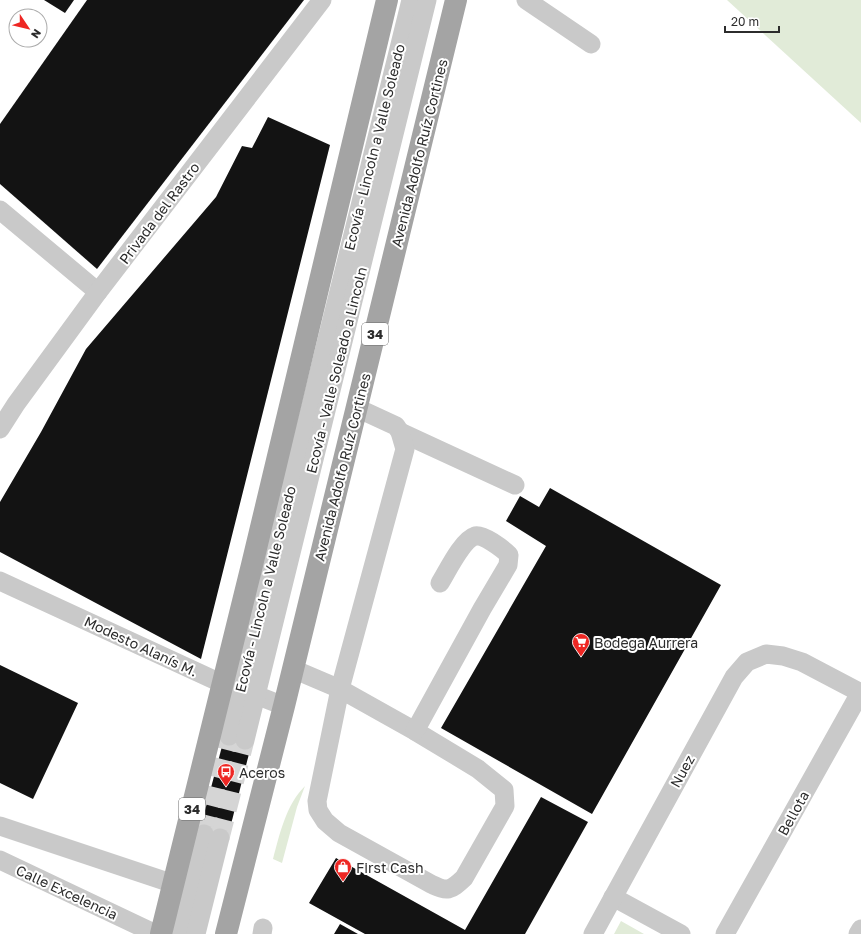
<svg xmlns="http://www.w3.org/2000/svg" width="861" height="934" viewBox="0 0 861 934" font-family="'Golos Text',sans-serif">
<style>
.green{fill:#e1ebd8}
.building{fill:#131313}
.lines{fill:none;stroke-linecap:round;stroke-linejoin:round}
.minor-tunnel{stroke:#d5d5d5;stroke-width:19;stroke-dasharray:19 10;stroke-linecap:butt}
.minor{stroke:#c9c9c9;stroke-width:19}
.major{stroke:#a4a4a4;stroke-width:22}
.labels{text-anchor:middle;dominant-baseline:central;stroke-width:4;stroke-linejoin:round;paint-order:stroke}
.shield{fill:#fff;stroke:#6b6b6b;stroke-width:1}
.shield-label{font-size:13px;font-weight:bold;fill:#2c2c2c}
.street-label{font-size:14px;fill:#2c2c2c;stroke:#fff}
.poi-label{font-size:14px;fill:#2c2c2c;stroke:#fff;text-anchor:start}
</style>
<rect width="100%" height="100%" fill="#fff"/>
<g class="green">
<polygon points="727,0 861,0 861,123"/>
<path d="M305 786 297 807 282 863 273 859C280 833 286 805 305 786Z"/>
<polygon points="621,921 644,934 614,934"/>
</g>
<g class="building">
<polygon points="44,0 74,0 65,13"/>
<polygon points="87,0 304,0 97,269 0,184 0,124"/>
<polygon points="268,117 330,145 201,659 0,552 0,502 41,432 86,349 216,197 242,146 252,148"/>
<polygon points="550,488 721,585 592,814 441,728 546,546 506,521 520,496 539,507"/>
<polygon points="0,665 78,703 33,799 0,783"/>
<polygon points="225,735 252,742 227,840 199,833"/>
<polygon points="541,797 588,822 525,934 365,934 309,903 336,858 465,930"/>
<polygon points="340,924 358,934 334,934"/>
</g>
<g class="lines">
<g class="minor-tunnel">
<polyline points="204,834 229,736"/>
<polyline points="220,838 245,740"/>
</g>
<g class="minor">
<polyline points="526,0 591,44"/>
<polyline points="0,210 98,292"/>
<polyline points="0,429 16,404 98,292 322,0"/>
<polyline points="400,432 515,485"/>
<polyline points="0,581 223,684 256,695 284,706"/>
<path d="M293 669 340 689 317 801 318 810 325 821 339 833 431 884C448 892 450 891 464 878L505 806 504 790 478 769 415 731 340 689 405 449 400 432 396 426 357 408"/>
<path d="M415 731 482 609 508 565 509 555C503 549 482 533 475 536 462 540 447 572 440 583"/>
<polyline points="229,736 411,0"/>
<polyline points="245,740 427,0"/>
<polyline points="0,826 174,884"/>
<polyline points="0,860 156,934"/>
<polyline points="613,897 681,934"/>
<polyline points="179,934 204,834"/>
<polyline points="196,934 220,838"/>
<polyline points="262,934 263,928"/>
<polyline points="593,934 734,677 747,662 766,654 783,656 802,662 861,693"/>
<polyline points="725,934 860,693"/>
<polyline points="858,934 861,929"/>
</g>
<g class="major">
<polyline points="161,934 252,565 387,0"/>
<polyline points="226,934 284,706 456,0"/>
</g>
</g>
<defs>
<symbol id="supermarket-pin" viewBox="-11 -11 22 30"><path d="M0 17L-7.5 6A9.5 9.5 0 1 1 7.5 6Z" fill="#ee2723" stroke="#fff"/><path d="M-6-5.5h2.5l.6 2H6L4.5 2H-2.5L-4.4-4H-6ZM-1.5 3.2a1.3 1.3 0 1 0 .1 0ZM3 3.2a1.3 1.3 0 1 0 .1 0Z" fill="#fff"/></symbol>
<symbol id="bus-pin" viewBox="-11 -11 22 30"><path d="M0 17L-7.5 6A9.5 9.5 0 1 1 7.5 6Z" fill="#ee2723" stroke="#fff"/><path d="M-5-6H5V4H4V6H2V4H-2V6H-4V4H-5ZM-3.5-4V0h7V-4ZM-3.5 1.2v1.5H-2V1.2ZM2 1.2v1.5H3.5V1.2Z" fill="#fff"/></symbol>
<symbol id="shop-pin" viewBox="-11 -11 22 30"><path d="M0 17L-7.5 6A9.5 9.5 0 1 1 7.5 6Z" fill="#ee2723" stroke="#fff"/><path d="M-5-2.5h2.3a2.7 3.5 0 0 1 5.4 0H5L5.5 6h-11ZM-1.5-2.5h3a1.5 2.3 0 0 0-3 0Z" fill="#fff"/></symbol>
</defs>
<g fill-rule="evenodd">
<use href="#supermarket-pin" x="571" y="632" width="20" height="27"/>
<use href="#bus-pin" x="216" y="762" width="20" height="27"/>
<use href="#shop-pin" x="333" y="857" width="20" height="27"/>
</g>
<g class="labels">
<g class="shield">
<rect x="362" y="323" width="26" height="22" rx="3"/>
<rect x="179" y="798" width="26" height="22" rx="3"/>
</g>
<g class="shield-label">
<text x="375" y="334">34</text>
<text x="192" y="809">34</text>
</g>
<g class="street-label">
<text transform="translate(374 147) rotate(-76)">Ecovía - Lincoln a Valle Soleado</text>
<text transform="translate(419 153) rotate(-76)">Avenida Adolfo Ruíz Cortines</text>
<text transform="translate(159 213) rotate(-53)">Privada del Rastro</text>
<text transform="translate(336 370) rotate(-76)">Ecovía - Valle Soleado a Lincoln</text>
<text transform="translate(342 467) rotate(-76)">Avenida Adolfo Ruíz Cortines</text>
<text transform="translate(265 589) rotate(-76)">Ecovía - Lincoln a Valle Soleado</text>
<text transform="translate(141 646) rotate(25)">Modesto Alanís M.</text>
<text transform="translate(682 771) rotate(-61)">Nuez</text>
<text transform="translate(793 813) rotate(-61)">Bellota</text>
<text transform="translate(67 892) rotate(25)">Calle Excelencia</text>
</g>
<g class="poi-label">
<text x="594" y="642">Bodega Aurrera</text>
<text x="239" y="772">Aceros</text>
<text x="356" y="867">First Cash</text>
</g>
</g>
<g transform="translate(28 28) rotate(125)"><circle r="19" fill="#ffffff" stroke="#ababab"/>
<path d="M0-3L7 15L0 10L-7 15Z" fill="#ee2723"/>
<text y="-6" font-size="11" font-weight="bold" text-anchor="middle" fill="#2c2c2c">N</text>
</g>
<path d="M725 26v6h54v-6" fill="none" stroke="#2c2c2c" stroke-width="2"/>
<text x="731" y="26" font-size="12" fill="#2c2c2c" stroke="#ffffff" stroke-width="3" paint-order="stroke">20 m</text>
</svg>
